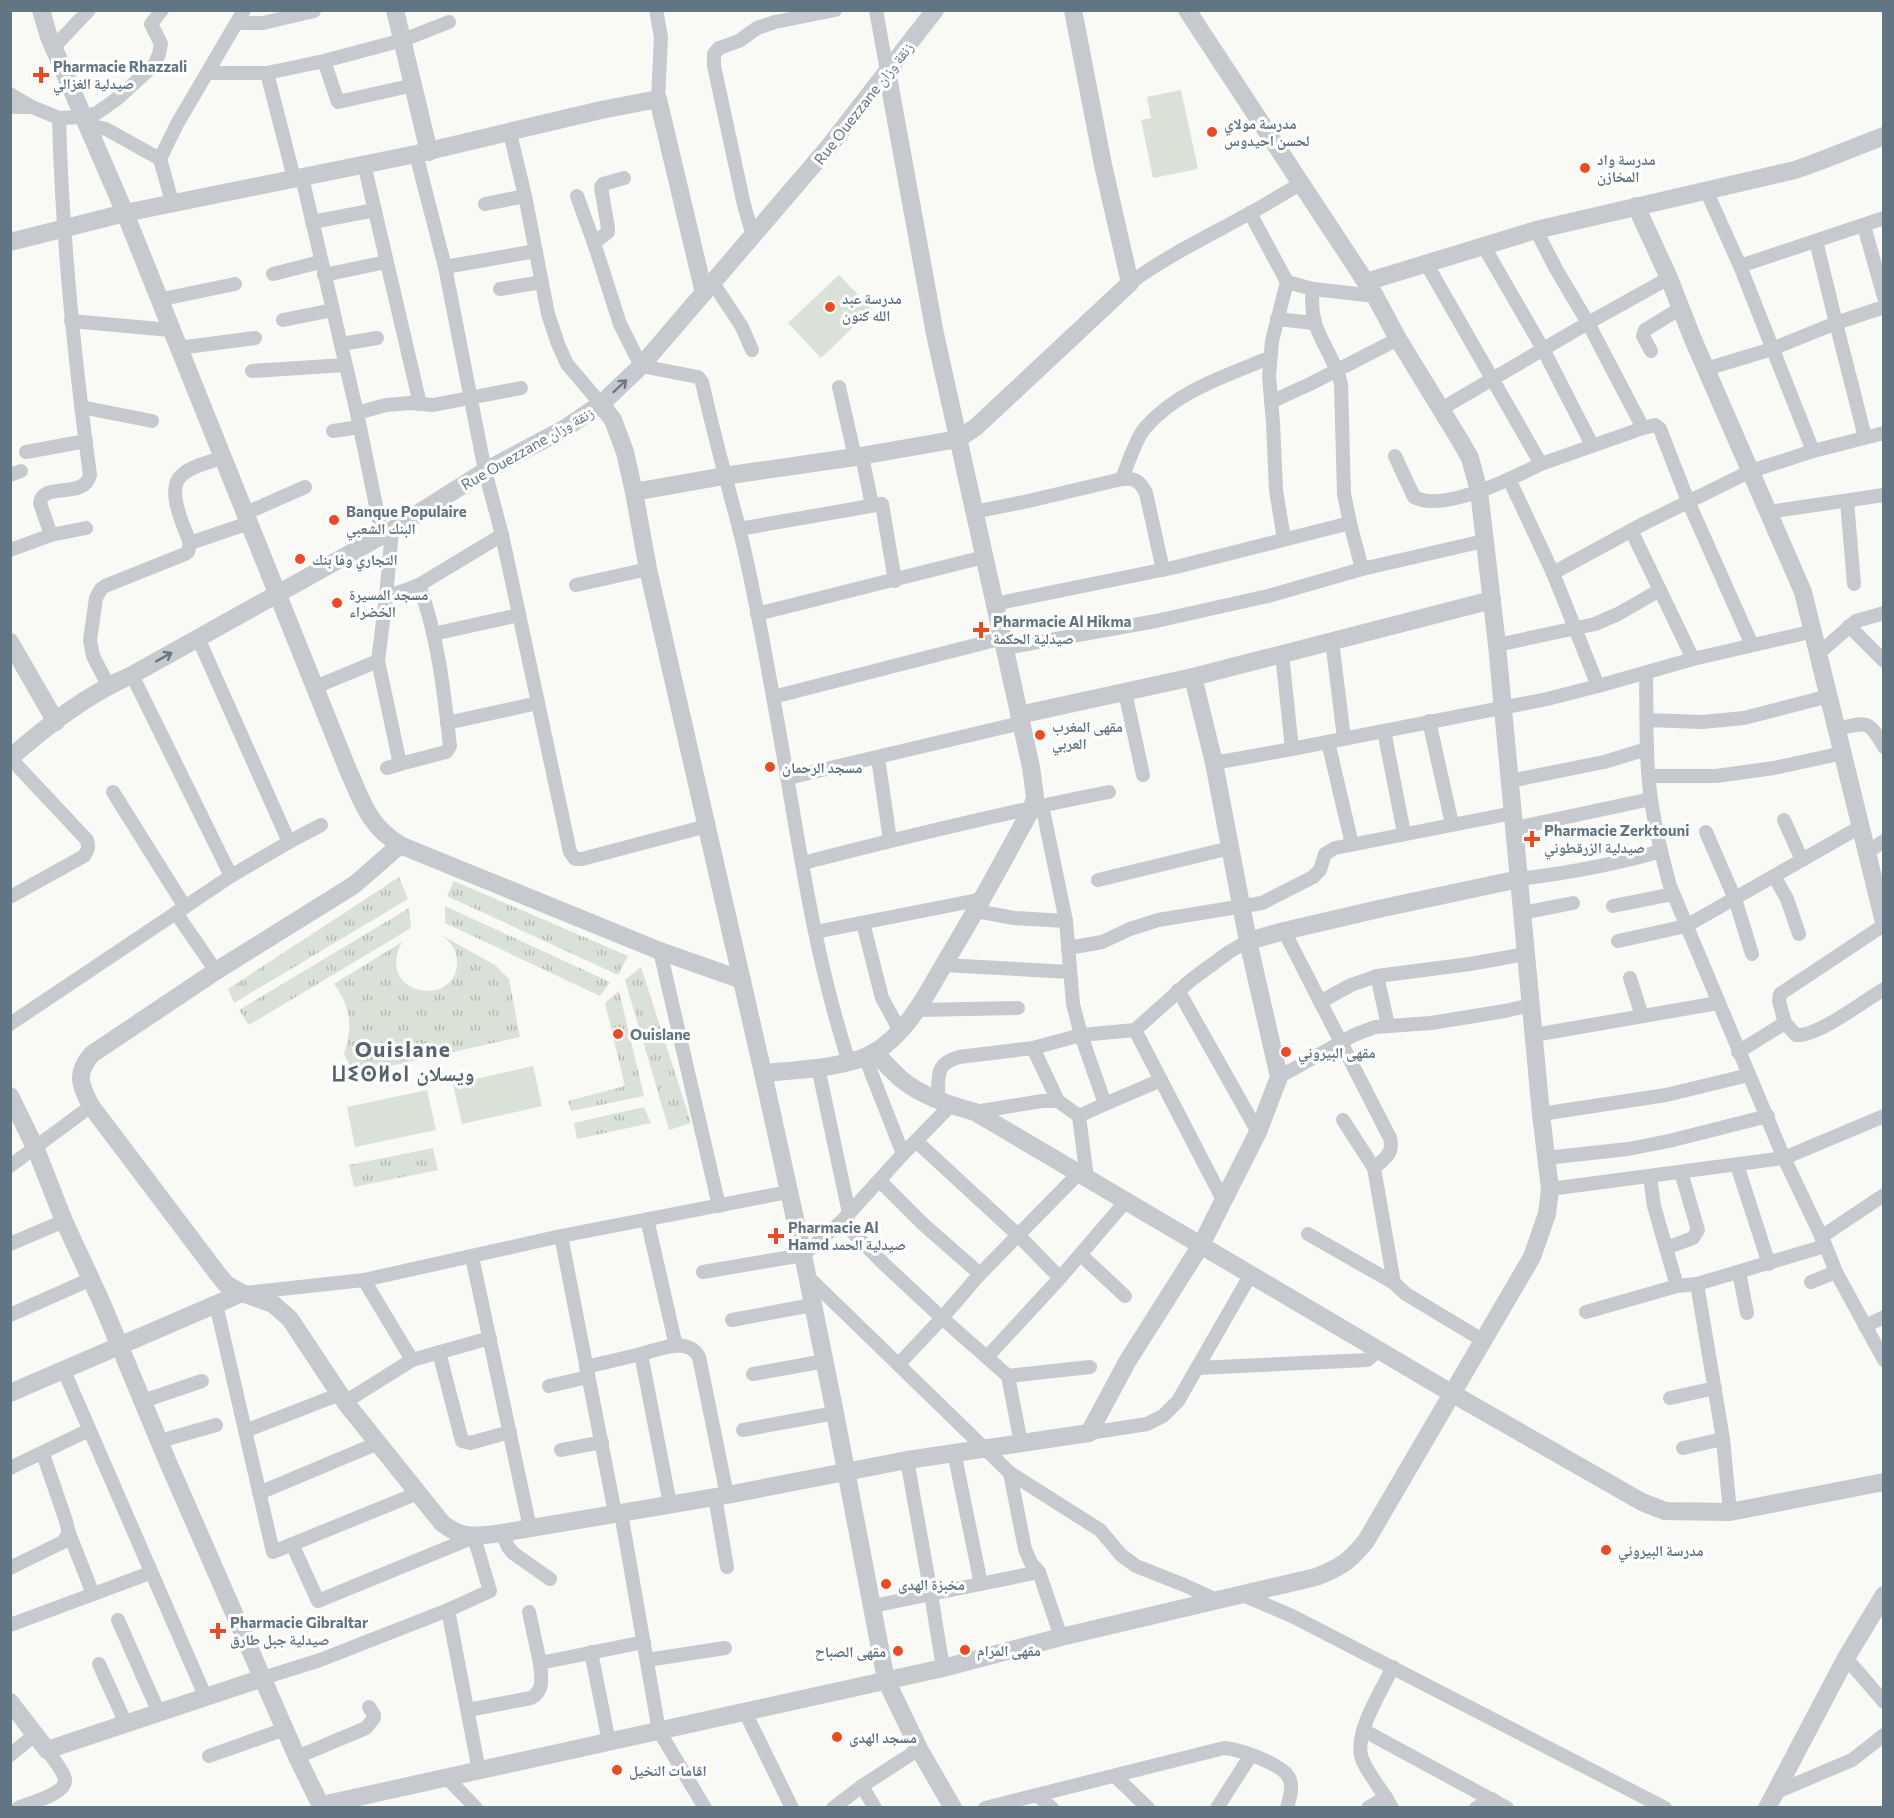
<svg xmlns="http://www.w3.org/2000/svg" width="1894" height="1818" viewBox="0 0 1894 1818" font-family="Commissioner,'Noto Naskh Arabic','Noto Sans Tifinagh',sans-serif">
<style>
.grass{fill:url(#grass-tufts)}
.pitch{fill:#dae1d7}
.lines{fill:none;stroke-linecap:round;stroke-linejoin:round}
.minor{stroke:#c6cace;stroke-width:14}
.tertiary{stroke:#c6cace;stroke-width:18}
.oneway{stroke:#677987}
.poi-dot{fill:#ee4a21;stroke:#fff;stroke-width:2}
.labels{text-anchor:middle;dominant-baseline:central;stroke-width:6;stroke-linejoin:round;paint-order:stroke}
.poi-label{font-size:15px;font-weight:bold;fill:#627583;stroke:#fff;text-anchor:start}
.street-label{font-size:15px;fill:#627583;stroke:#fff}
.district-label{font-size:21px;font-weight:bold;letter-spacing:1.5px;fill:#54636d;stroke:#fff}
</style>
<defs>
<pattern id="grass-tufts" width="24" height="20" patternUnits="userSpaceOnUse" patternTransform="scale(1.5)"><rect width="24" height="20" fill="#dae1d7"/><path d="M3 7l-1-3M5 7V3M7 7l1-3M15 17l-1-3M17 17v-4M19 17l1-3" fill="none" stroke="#b4bbb4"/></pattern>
</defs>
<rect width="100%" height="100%" fill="#f9f9f6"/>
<g class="grass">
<polygon points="399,877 408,899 234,1003 228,989"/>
<polygon points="454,881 628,956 618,975 447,896"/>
<polygon points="445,906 610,982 600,996 445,923"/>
<polygon points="409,908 411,928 249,1025 239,1010"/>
<path d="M443 936 495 965 509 979 520 1037 354 1074 344 1054C353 1027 351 1007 334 984L402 942C373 996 459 1010 457 960 456 950 451 942 443 936Z"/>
<polygon points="641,967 691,1123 669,1130 625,980"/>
<polygon points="619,991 644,1096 571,1111 568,1101 625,1086 605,1003"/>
<polygon points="644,1107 651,1123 577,1139 574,1123"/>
<polygon points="433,1148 438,1170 354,1187 349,1165"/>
</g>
<g class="pitch">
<polygon points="1181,90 1198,169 1153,178 1141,120 1151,118 1147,97"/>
<polygon points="839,275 872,309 821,358 788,323"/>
<polygon points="533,1066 542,1106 462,1124 453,1084"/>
<polygon points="427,1090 436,1130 355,1147 347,1107"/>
</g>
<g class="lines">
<g class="minor">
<polyline points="656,10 661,37 658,99"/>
<polyline points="876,10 887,71"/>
<polyline points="237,23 263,23 314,11"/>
<polyline points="54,47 89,10"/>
<polyline points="324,61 338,102 414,85"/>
<polyline points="207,73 267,73 324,61 403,40 449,22"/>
<polyline points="267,73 294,178"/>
<polyline points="10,94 32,107 59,118 83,117 97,113 118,98 155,64 159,54 161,44 151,24 162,10"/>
<polyline points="10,107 32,107"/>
<path d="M59 118C62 238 74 356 90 475 84 500 43 481 40 503L51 535 86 528"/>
<polyline points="88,127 97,127 106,129 160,159"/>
<polyline points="510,133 525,196 548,314 558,344 567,364 601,404"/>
<polyline points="416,154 445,267 485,471 502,535 570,852 575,859 582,859 707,826"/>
<polyline points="364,164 420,404"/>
<polyline points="302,177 357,413 382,535"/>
<polyline points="1706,190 1740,266 1884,218"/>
<path d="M577 196 594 243 620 324 641 366 698 377 702 382C713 431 726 479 739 528 753 583 763 641 773 697 796 819 810 943 849 1062"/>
<polyline points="485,204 525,196"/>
<polyline points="173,205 160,159 177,124 244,10"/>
<polyline points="1250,213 1287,282"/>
<polyline points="312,222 375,210"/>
<polyline points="1864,226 1884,297"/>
<polyline points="1536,230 1556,269 1588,323 1643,428 1655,425 1660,429 1688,501 1752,645"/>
<polyline points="753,236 744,205 714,66 714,54 719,48 739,41 757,28 775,22 835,10"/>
<polyline points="1816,241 1836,323 1884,307"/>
<polyline points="594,243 608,232 608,228 601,187 603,184 624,178"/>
<polyline points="1483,245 1543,349 1592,445"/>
<polyline points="1740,266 1813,451"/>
<polyline points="445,267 536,251"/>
<polyline points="273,274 320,262"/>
<polyline points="324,275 386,262"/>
<polyline points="713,283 742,327 752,350"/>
<path d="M1130 283C1168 255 1209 236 1250 213 1267 204 1284 193 1302 183"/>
<polyline points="500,289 542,282"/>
<path d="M1313 289C1307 332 1332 347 1341 384L1344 494 1350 523"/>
<polyline points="158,300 235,284"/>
<polyline points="1277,319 1314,323"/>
<polyline points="283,320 333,310"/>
<polyline points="71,321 171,330"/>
<polyline points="341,344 377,338"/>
<polyline points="178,348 255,338"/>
<polyline points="1651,351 1643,336 1645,330 1681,308"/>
<polyline points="1706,369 1772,349 1836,323 1865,437"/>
<polyline points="252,371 345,365"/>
<polyline points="839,387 855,457"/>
<polyline points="1271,402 1312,383 1398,339"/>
<polyline points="81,407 152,421"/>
<polyline points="1441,409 1588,323 1669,278"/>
<polyline points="357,413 386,405 410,403 433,405 521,388"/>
<polyline points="333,431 360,427"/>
<polyline points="26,452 86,441"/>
<polyline points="862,456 872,505"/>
<path d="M1395 456 1414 497C1444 513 1512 478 1541 464L1426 263"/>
<path d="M222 458C210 462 191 466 182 475 165 489 184 526 190 543L249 523"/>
<polyline points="1541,464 1643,428"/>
<polyline points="10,475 21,471"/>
<path d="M1122 479C1127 466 1136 438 1145 428 1177 391 1225 376 1269 358"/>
<polyline points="1509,479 1553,573 1598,686 1693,659 1814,631"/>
<polyline points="1847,501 1854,584"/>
<path d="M974 512 1024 502 1122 479C1135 478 1140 481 1146 493L1163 570"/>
<polyline points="1768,512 1884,495"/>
<polyline points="244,514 305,487"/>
<polyline points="739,529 882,504 895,581"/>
<polyline points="392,530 386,597 419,585 502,535"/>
<polyline points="1631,530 1693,659"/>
<polyline points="1284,539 1276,490 1273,423 1269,376 1272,341 1287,282 1313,289 1375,296"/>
<polyline points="10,550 51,535"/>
<polyline points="1362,569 1484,541"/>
<polyline points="1553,573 1645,523 1751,471 1813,451 1884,433"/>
<polyline points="576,585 648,569"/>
<polyline points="994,604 1176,567 1350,523 1362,569 1268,596 1156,621 1005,648"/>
<polyline points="757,614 984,557"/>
<polyline points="1849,626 1884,661"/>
<polyline points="433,634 519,615"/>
<polyline points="198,638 289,842"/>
<polyline points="1332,641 1344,738"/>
<polyline points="1497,645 1595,624 1618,614 1660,590"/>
<polyline points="1819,653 1856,621 1884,613"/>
<polyline points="1282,654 1292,749"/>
<polyline points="378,661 386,597"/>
<path d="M1646 673C1647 715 1645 758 1651 799 1655 828 1662 857 1670 886L1784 1158 1824 1242 1836 1272 1884 1360"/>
<polyline points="132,675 231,876 289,842 321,825"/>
<polyline points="108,685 93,656 90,640 96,598 101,589 105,586 185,554 188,552 190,543"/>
<polyline points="315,687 378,661 400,764 387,768"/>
<polyline points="1125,692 1143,775"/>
<polyline points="773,697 1003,638"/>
<polyline points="1647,720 1702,722 1744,718 1829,696"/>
<polyline points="1429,721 1452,824"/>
<polyline points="447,723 538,703"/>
<path d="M1837 729C1867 722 1868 719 1884 747"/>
<polyline points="1384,731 1404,833"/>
<polyline points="1328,742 1352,844"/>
<path d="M10 758 87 840C89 847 88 850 84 856L10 897"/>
<polyline points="878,758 890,840"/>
<polyline points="1214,763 1292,749 1547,699 1598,686"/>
<path d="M400 764 446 752 450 746C444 692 438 636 419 585"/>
<polyline points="1649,776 1716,776 1774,768 1843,753"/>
<polyline points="788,778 1021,723"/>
<polyline points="1510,781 1604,762 1647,749"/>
<polyline points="113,792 185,907"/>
<polyline points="1784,820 1802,860"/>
<polyline points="1515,828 1651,799"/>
<polyline points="1706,832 1735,899 1752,954"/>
<polyline points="1866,853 1884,841"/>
<path d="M803 863C904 837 1006 812 1109 792"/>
<polyline points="1774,876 1787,899 1799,934"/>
<path d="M1519 879C1567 873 1614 865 1661 851"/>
<polyline points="1098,880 1230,848"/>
<polyline points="1613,906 1673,894"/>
<polyline points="976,911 1014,918 1066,921"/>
<polyline points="176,913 216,971"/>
<polyline points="1522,913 1573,903"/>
<polyline points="863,923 882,998 900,1031"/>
<path d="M1284 931 1390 1138C1394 1154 1385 1158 1374 1168L1394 1283 1308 1234"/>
<polyline points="815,932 983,899"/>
<polyline points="1618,941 1686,926 1860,827"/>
<polyline points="1068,948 1102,942 1130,929 1158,920 1262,903 1313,877 1320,870 1325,854 1335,848 1513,813"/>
<polyline points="660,951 719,1206"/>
<polyline points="944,965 1070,972"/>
<polyline points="1377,976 1470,964 1526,954"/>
<polyline points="1630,978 1642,1016"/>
<polyline points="1178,990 1258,1132"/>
<polyline points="1320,1002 1351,985 1377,976 1388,1025"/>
<polyline points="917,1010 1018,1008"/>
<polyline points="1785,1023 1779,1001 1780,994 1884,925"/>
<polyline points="10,1024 231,876"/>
<polyline points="1135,1030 1223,1200"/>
<polyline points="1534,1035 1718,1003"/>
<path d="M1738 1052 1785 1023 1796 1035C1817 1037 1864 1001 1884 989"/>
<polyline points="865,1057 903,1154"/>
<polyline points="818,1067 849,1213"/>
<polyline points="1279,1077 1354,1035 1375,1027 1431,1023 1505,1011 1531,1005"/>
<path d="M938 1099C939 1077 934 1064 959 1057L1033 1048"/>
<polyline points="1058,1101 1033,1048 1081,1035 1135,1030 1191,980 1229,952 1248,941"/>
<polyline points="1105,1104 1161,1080"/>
<polyline points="975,1112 1042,1101 1058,1101 1079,1116 1105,1104 1081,1035 1073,1004 1066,921 1042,805"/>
<polyline points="1541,1114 1666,1095 1749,1075"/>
<polyline points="1079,1116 1087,1178"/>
<polyline points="1343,1120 1374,1168"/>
<polyline points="916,1141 1018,1235 1060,1278 1126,1201"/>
<polyline points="1546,1158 1628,1149 1669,1141 1768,1116"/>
<polyline points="1737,1165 1769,1264"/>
<polyline points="10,1166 91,1106"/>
<polyline points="1650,1177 1654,1206 1666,1248 1693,1238 1698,1230 1681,1172"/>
<polyline points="880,1181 923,1224 980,1274 1079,1173"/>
<polyline points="1550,1189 1784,1158 1884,1116"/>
<polyline points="647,1219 676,1346"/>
<polyline points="842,1221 884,1264 942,1318 980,1274"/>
<polyline points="561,1236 615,1513"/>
<polyline points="1821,1237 1884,1195"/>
<polyline points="10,1244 64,1221"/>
<polyline points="1666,1248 1677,1286"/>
<polyline points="1081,1255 1125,1296"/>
<polyline points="472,1257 530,1528"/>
<polyline points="703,1272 803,1255 842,1221 903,1154 951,1105"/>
<polyline points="1739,1272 1747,1313"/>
<polyline points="806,1275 1010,1473 1100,1530 1121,1555 1136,1566 1184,1585 1219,1601"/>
<polyline points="364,1280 412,1360 490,1338"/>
<polyline points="1811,1282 1836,1272"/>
<polyline points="1394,1283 1406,1294 1484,1341"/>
<polyline points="1697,1284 1723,1439 1730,1512"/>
<polyline points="244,1293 364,1280 561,1236 788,1192"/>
<polyline points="216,1304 273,1552 418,1493"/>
<polyline points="1586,1312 1677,1286 1697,1284 1825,1246"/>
<polyline points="10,1315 91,1279"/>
<polyline points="732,1320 812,1305"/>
<polyline points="1865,1326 1884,1317"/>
<polyline points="439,1352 462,1441 470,1443 510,1432"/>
<path d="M641 1354C660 1349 688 1336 699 1357L727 1495"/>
<polyline points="987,1357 1060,1278"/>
<polyline points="899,1364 942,1318 1008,1376 1021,1443"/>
<polyline points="586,1367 641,1354 670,1504"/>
<polyline points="1197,1368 1367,1360 1379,1350"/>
<polyline points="64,1371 206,1698"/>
<polyline points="753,1374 825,1361"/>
<polyline points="1008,1376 1090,1367"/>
<polyline points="549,1386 588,1377"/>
<polyline points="1670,1398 1715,1388"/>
<polyline points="143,1401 202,1381"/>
<polyline points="345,1402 412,1360"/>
<polyline points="743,1430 835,1413"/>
<polyline points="245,1431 340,1394"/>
<polyline points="1089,1433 1147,1424 1163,1416 1178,1401 1251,1274"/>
<polyline points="160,1441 216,1425"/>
<polyline points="1683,1448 1723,1439"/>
<polyline points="561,1450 602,1442"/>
<polyline points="954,1452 981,1584"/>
<polyline points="907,1460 931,1594 1039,1572"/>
<polyline points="10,1468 89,1430"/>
<polyline points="1010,1473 1025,1549 1031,1563 1039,1572 1061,1637"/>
<polyline points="259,1493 378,1443"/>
<polyline points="715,1497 727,1567"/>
<polyline points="621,1513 659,1731 705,1808"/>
<polyline points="69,1533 93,1594"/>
<polyline points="502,1533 508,1547 513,1553 550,1579"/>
<polyline points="292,1544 318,1601 474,1537 490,1591 448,1610 479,1771"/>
<polyline points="10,1568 63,1542 69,1533 66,1521 43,1454"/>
<polyline points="1243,1595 1292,1616 1665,1808"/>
<polyline points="873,1606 931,1594 943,1668"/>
<polyline points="529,1612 540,1663 644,1642"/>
<polyline points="118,1620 159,1713"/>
<polyline points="10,1625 150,1573"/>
<polyline points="591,1652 609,1742"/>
<polyline points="1846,1658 1884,1702"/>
<polyline points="647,1660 725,1648"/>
<polyline points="99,1664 126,1724"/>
<polyline points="263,1678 320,1660 448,1610"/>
<path d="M468 1710 531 1698C545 1690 541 1677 540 1663"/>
<polyline points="745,1712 792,1808"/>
<polyline points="1363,1730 1507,1808"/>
<polyline points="10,1755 36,1734"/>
<polyline points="209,1756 285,1729"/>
<polyline points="297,1757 366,1728 374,1718 374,1715 369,1707"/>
<polyline points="1115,1776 1148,1808"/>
<polyline points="447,1778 476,1808"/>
<polyline points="1774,1793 1852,1760 1884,1735"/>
<polyline points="1037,1795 1052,1808"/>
<path d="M18 1808C29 1803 67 1794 65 1779 63 1770 53 1759 47 1750"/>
<polyline points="833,1808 862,1786"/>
<polyline points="875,1808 862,1786 919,1749"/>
<path d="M985 1808 1224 1748C1239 1749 1279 1763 1288 1776 1294 1785 1290 1797 1287 1808"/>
<polyline points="1217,1808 1251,1755"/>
<polyline points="1368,1808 1386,1797"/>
<path d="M1392 1808C1383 1791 1369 1776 1362 1759 1353 1734 1382 1690 1393 1667"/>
<polyline points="1476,1808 1492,1799"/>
</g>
<g class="tertiary">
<path d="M41 10 49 37 125 213 348 770C363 803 368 825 400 845L660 951 742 980"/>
<polyline points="395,10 429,152"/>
<polyline points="1636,206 1669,278 1692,337 1803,592 1884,922"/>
<polyline points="10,242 125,213 416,154 601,110 658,99 704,293"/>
<polyline points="1366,282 1536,230 1795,170 1820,161 1884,136"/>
<polyline points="601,404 613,420 625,452 634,492 648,569 763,1073 803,1255 835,1413 886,1680 919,1749 953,1808"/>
<polyline points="634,492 724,476 855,457 958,439 976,427 1130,283 1103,165 1073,10"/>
<polyline points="10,642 56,722"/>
<polyline points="1019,715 1193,677 1492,600"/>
<path d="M10 758C47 726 87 694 132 675L392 530 485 471 564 429 601 404 641 366 827 149 935 10"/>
<path d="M400 845 354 885 216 971 92 1054C75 1073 80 1085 91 1106L217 1273 226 1284 242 1293 273 1304 290 1319 345 1402 442 1523C463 1540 477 1536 502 1533L727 1495 907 1460 1089 1433 1127 1362 1201 1245 1258 1132 1279 1077 1248 941 1214 763 1193 677"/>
<polyline points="1248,941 1284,931 1383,908 1519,879"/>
<path d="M874 1052C883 1061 892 1071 901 1079 921 1096 950 1105 975 1112L1453 1394 1642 1502 1665 1511 1730 1512 1884 1482"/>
<path d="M763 1073C795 1070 848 1068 875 1052 909 1031 927 993 947 959 977 910 1004 859 1032 808L1035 797 1031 767 935 334 887 71"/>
<polyline points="10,1096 35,1147 64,1221 101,1301 167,1460 297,1757 322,1808"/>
<polyline points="10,1393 242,1293"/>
<polyline points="10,1702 47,1750 263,1678"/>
<path d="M322 1805 943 1668 1061 1637 1316 1577C1341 1567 1349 1562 1366 1541L1532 1257 1547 1214 1550 1189 1541 1114 1497 645 1479 491 1470 458 1461 442 1398 339 1375 296 1187 10"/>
<polyline points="1767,1808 1846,1658 1884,1595"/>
</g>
</g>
<defs><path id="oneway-shaft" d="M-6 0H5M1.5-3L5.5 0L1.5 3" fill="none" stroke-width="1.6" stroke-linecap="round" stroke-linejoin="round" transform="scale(1.5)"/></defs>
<g class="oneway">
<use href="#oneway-shaft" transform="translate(620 386) rotate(-43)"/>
<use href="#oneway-shaft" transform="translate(164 657) rotate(-29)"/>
</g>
<g class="poi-dot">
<path d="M38 66h6v6h6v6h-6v6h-6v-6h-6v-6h6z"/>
<circle cx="1212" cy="132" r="6"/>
<circle cx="1585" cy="168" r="6"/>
<circle cx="830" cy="307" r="6"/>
<circle cx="334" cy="520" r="6"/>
<circle cx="300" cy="559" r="6"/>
<circle cx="337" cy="603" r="6"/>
<path d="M978 621h6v6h6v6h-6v6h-6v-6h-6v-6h6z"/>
<circle cx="1040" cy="735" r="6"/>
<circle cx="770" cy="767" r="6"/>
<path d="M1529 830h6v6h6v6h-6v6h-6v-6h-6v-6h6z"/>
<circle cx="618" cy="1034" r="6"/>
<circle cx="1286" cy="1052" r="6"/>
<path d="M773 1227h6v6h6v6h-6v6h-6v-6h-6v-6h6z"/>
<circle cx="1606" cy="1550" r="6"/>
<circle cx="886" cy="1584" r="6"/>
<path d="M215 1622h6v6h6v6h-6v6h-6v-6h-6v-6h6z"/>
<circle cx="965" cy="1650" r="6"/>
<circle cx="898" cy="1651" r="6"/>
<circle cx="837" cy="1737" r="6"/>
<circle cx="617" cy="1770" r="6"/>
</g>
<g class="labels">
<g class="poi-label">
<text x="53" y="66">Pharmacie Rhazzali<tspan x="53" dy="17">صيدلية الغزالي</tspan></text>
<text x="1224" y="123">مدرسة مولاي<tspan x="1224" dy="17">لحسن احيدوس</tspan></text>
<text x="1597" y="159">مدرسة واد<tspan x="1597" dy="17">المخازن</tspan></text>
<text x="842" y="298">مدرسة عبد<tspan x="842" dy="17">الله كنون</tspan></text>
<text x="346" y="511">Banque Populaire<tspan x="346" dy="17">البنك الشعبي</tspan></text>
<text x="312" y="559">التجاري وفا بنك</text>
<text x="349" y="594">مسجد المسيرة<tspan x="349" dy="17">الخضراء</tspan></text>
<text x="993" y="621">Pharmacie Al Hikma<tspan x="993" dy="17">صيدلية الحكمة</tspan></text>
<text x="1052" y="726">مقهى المغرب<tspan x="1052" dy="17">العربي</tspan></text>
<text x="782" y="767">مسجد الرحمان</text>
<text x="1544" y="830">Pharmacie Zerktouni<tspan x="1544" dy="17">صيدلية الزرقطوني</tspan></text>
<text x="630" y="1034">Ouislane</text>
<text x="1298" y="1052">مقهى البيروني</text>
<text x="788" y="1227">Pharmacie Al<tspan x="788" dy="17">Hamd صيدلية الحمد</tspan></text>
<text x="1618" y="1550">مدرسة البيروني</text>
<text x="898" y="1584">مخبزة الهدى</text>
<text x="230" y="1622">Pharmacie Gibraltar<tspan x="230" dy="17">صيدلية جبل طارق</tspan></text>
<text x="977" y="1650">مقهى المرام</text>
<text x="886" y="1651" text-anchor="end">مقهى الصباح</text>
<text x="849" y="1737">مسجد الهدى</text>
<text x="629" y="1770">اقامات النخيل</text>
</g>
<g class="street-label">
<text transform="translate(863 103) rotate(-52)">Rue Ouezzane زنقة وزان</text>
<text transform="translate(527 448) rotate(-30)">Rue Ouezzane زنقة وزان</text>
</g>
<g class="district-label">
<text x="403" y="1048">Ouislane<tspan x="403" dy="24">ⵡⵉⵙⵍⴰⵏ ويسلان</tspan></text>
</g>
</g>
<rect width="1894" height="1818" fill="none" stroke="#627583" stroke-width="24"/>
</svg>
